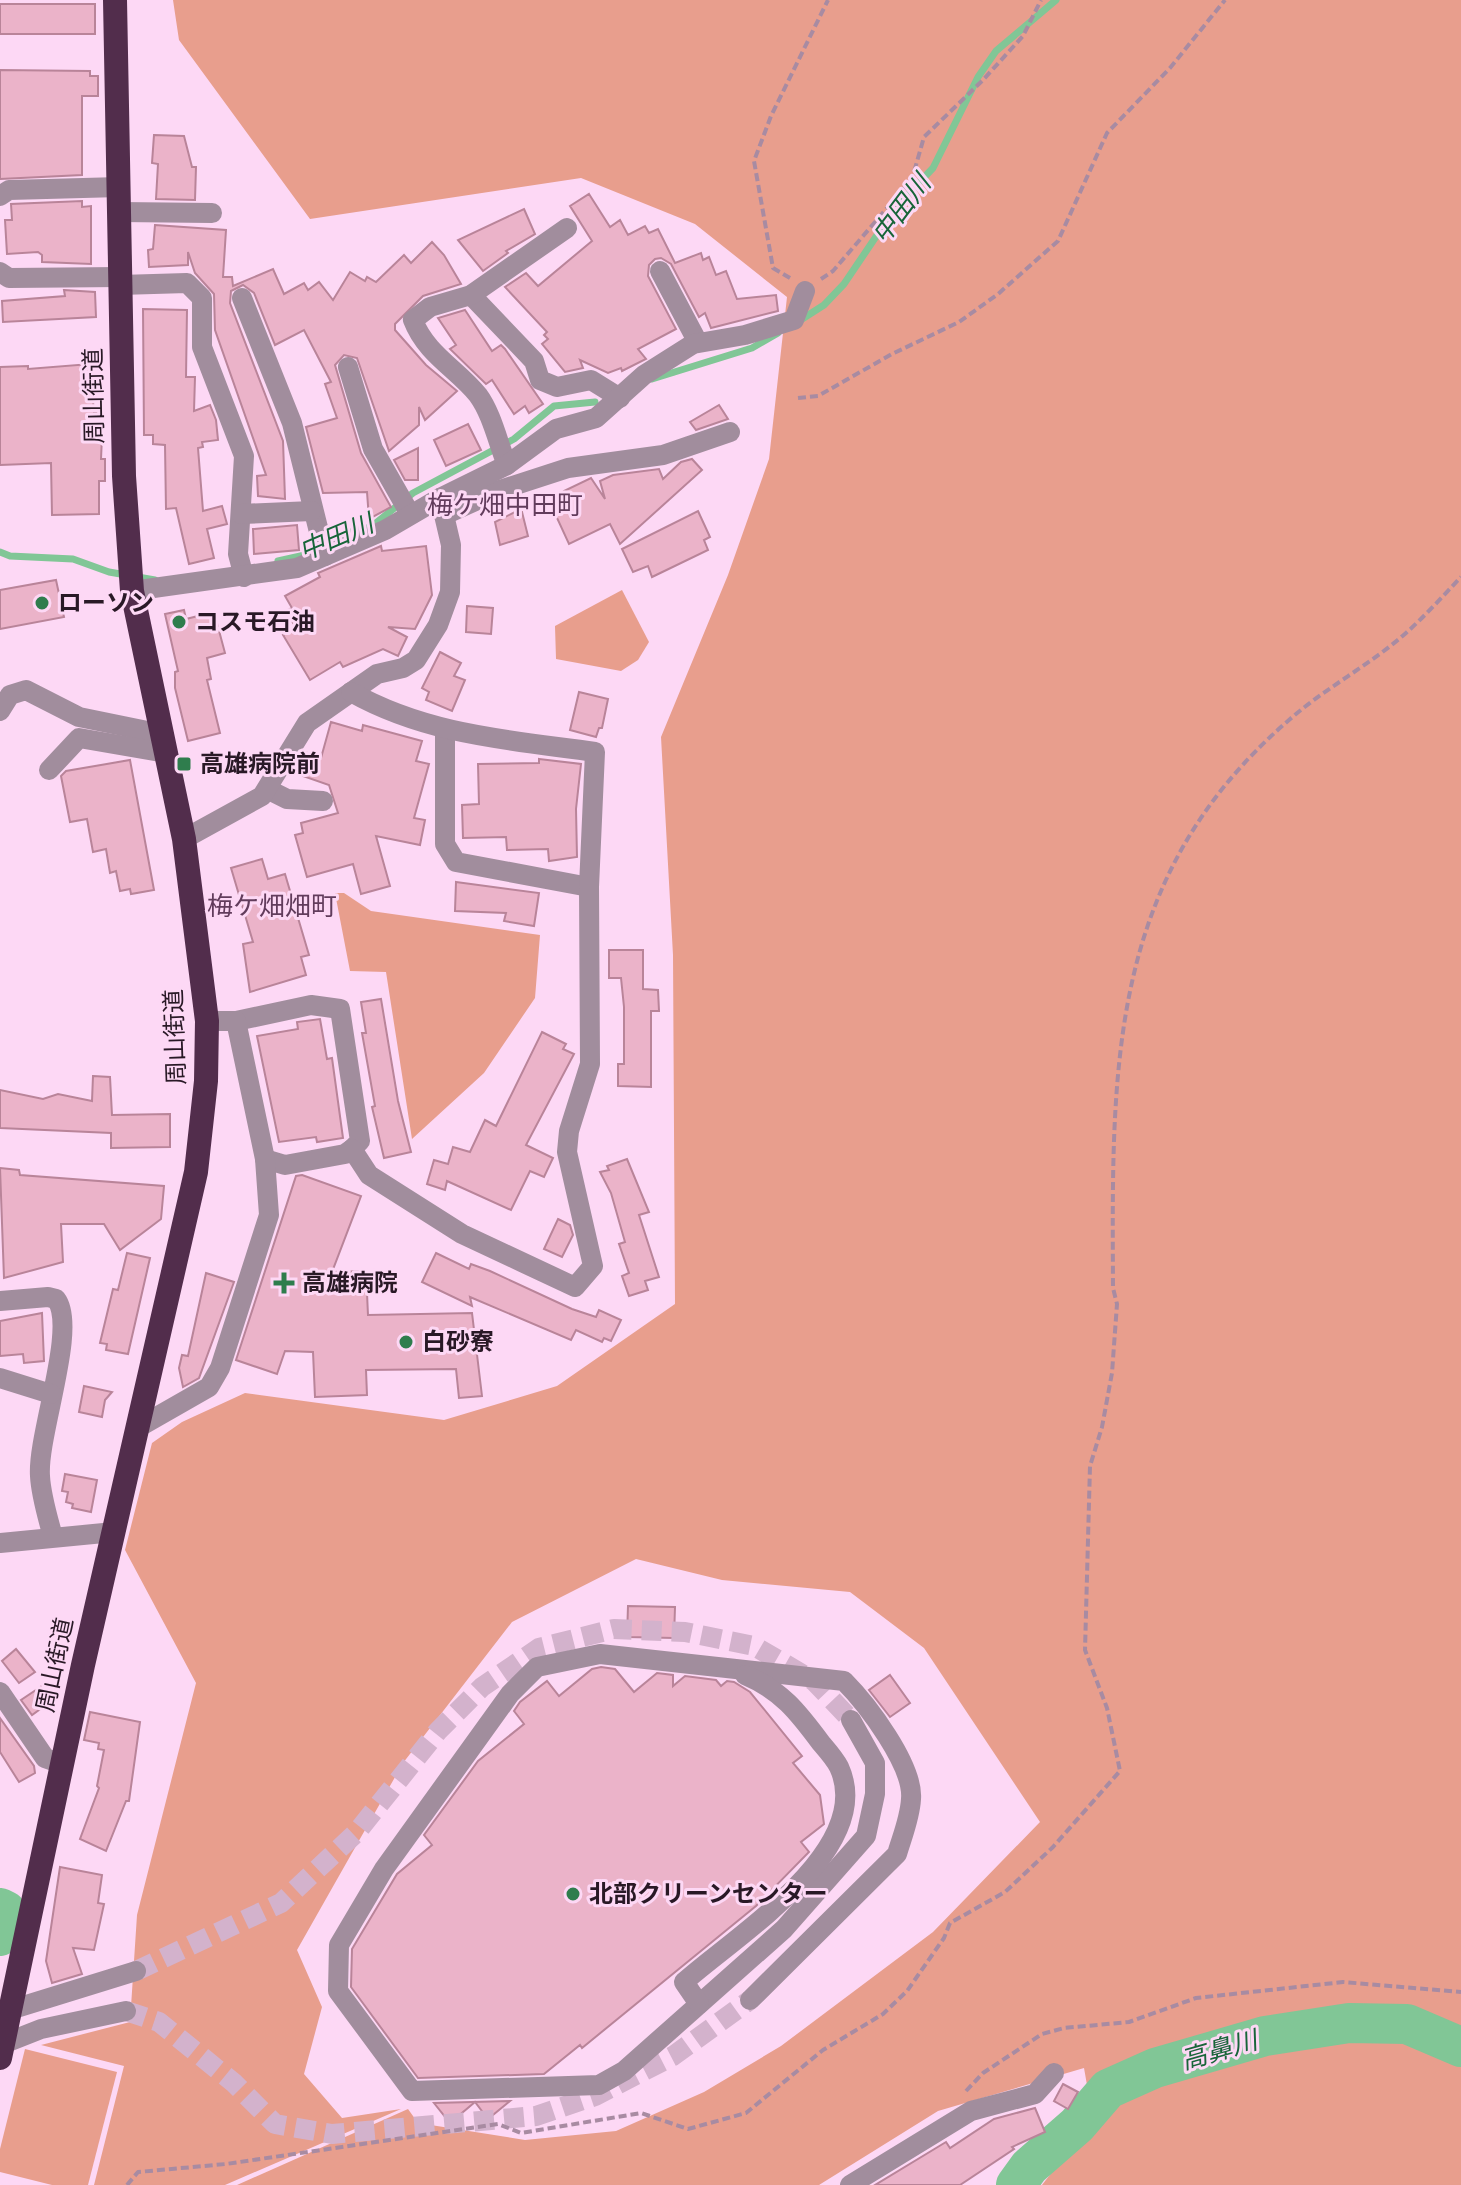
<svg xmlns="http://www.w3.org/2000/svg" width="1461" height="2185" viewBox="0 0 1461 2185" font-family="'Work Sans','Noto Sans JP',sans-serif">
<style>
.green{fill:#e89e8d}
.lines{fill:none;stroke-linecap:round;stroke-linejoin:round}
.stream{stroke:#81c696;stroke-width:7}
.river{stroke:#81c696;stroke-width:40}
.building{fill:#ebb3c9;stroke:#b98499;stroke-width:2}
.minor-tunnel{stroke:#d3b2cc;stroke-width:20;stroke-dasharray:20 10;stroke-linecap:butt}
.path{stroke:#a88ba2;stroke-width:4;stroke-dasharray:8 4;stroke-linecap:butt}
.minor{stroke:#a18d9d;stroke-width:20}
.highway{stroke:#522d4c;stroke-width:24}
.poi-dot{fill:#2f7d4d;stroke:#fdd8f5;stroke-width:3}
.labels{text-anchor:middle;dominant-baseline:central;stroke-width:6;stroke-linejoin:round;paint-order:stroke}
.street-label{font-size:24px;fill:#291926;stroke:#fdd8f5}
.poi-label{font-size:24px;font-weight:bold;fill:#291926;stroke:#fdd8f5;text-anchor:start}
.water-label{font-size:26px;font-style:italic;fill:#186539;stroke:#fdd8f5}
.neighbourhood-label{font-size:26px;fill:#623c5c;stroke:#fdd8f5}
</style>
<rect width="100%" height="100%" fill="#fdd8f5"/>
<g class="green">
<polygon points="173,0 1461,0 1461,2185 1042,2185 1093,2119 1084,2068 938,2111 819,2185 237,2185 408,2109 418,2123 525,2140 616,2131 704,2092 781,2046 933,1932 1040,1822 924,1648 850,1592 722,1580 636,1559 512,1622 403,1763 297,1950 322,2007 304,2074 342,2118 401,2109 225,2185 94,2185 124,2066 41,2045 130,2022 137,1915 196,1683 125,1550 152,1443 182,1422 245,1393 444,1420 557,1386 675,1304 673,955 661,737 728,575 769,459 787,297 695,224 581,178 310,219 179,40"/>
<polygon points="622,590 649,642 638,660 621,671 556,659 555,626"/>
<polygon points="335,893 344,893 371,911 540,935 535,998 484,1073 412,1139 386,972 350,971"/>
<polygon points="25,2049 117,2072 88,2185 52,2185 0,2172 0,2149"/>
</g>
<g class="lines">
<g class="stream">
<polyline points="799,321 824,305 844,284 896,207 933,168 978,77 996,51 1056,0"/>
<polyline points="652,379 752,348 778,333"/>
<polyline points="323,546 347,533 371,527 413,493 514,439 554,406 595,402"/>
<polyline points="0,552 10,556 73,559 109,572 155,580"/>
<polyline points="278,561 305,555"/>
</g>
<g class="river">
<polyline points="0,1908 6,1911 0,1936"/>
<polyline points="1016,2185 1029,2167 1077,2125 1108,2089 1155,2068 1265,2036 1349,2023 1407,2024 1461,2047"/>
</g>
</g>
<g class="building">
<rect x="0" y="4" width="95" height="30"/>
<polygon points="0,70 90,71 90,76 98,76 98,96 82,96 82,175 0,179"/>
<polygon points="154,135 184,136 192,167 196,167 195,200 156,199 158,164 152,163"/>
<polygon points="589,194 610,227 620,220 628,235 645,226 649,233 658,229 675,263 701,253 703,260 709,257 716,275 726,271 737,299 776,295 778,311 711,328 705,313 699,317 671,264 661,258 655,259 649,265 648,276 676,329 638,349 646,359 622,371 621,368 608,373 580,360 583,368 565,372 542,344 548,339 544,335 547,332 505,287 526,273 538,286 592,241 570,206"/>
<polygon points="82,201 82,207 91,206 91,264 42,262 42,255 38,252 7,254 5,220 12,220 11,204"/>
<polygon points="524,209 535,234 506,251 508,253 483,271 458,240"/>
<polygon points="155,225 226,230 223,277 232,277 233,286 273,269 284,294 304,283 308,290 319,282 333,300 350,272 365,281 367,277 376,282 404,255 411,263 432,242 444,255 461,284 423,296 395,324 395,330 426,365 457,391 425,420 419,407 419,425 389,451 357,358 344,355 335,365 361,453 391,507 369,519 367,492 323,493 306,427 337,418 325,384 331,382 304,330 275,345 254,293 243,285 231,291 230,303 283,441 285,499 258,496 257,476 266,475 215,330 214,294 195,273 188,252 188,265 149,267 148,250 153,249"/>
<polygon points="64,290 95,292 96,317 3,322 2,301 65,296"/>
<polygon points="143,309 187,310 186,377 195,377 194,411 210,405 216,420 218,440 202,442 203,447 198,448 203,511 222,506 227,524 207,529 214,558 189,564 176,508 166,509 165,445 153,444 153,435 144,435"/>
<polygon points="465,310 492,351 501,345 505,349 543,404 529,413 525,406 514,414 492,380 486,384 450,349 456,345 438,318"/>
<polygon points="90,364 94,413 103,413 101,459 105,459 105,481 99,481 99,514 52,515 51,463 0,465 0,367 28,366 28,369"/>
<polygon points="719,405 728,419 696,430 690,422"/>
<polygon points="468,424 481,450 446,466 434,440"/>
<polygon points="418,448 418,480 405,480 394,460"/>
<polygon points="692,459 702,470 620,544 610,524 569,544 552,507 568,500 564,491 591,478 605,499 600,481 613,475 659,469 663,479 681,462"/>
<polygon points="698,511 710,537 704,540 708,550 652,577 648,566 633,572 622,549"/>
<polygon points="515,512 522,512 528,536 500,545 495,522"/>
<polygon points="297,525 299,550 254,554 253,529"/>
<polygon points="381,546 382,551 426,546 432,595 415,629 388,627 407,637 398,656 383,649 343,667 340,662 310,680 283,635 296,628 286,611 292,608 285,596 320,577 318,573"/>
<polygon points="56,580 64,617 0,629 0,590"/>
<polygon points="467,606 493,608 491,634 466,632"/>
<polygon points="184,610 186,619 214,612 225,653 207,658 211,679 207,680 220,733 188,741 175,688 175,672 178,671 165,614"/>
<polygon points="440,652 461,663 454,676 465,680 452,711 426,700 429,692 422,688"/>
<polygon points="579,692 608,699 602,728 599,728 596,737 570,730"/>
<polygon points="331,722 362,731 363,725 422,741 416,761 429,764 414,818 425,820 420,845 376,836 390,886 361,894 353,864 307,877 295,835 303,833 301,823 338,813 329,785 297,774 305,752 321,758"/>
<polygon points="539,759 581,764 576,809 577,857 549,861 548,849 507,850 506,837 463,838 462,805 479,804 478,764 539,763"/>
<polygon points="130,760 154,890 131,894 130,889 120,891 116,871 110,873 106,849 93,852 87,819 70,822 61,776 66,771"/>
<polygon points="262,859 268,879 285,874 309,955 301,957 306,975 250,992 243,944 253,942 231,868"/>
<polygon points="456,882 539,893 534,926 504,921 506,913 455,911"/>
<polygon points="609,950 643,950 643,989 658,990 659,1011 651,1011 651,1087 618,1086 618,1064 624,1064 624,1007 621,978 609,978"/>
<polygon points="381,999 398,1101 411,1152 384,1158 372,1107 375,1106 362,1033 366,1033 361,1002"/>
<polygon points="320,1019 327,1059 332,1058 343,1138 317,1142 316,1137 279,1142 257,1036 298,1029 297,1022"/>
<polygon points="542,1032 566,1044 563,1049 574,1054 526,1145 553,1158 544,1177 530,1171 511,1210 447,1181 445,1190 427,1184 434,1160 448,1164 453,1147 470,1152 485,1120 496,1126"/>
<polygon points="93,1076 110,1077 112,1115 170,1114 170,1147 111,1148 111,1133 0,1128 0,1090 43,1099 58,1094 92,1101"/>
<polygon points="627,1159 649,1212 639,1215 659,1277 645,1281 648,1290 629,1296 622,1276 629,1273 619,1244 625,1242 611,1193 600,1172 609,1170 607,1166"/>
<polygon points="0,1168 19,1170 20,1175 164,1186 161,1219 120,1250 104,1224 61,1224 63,1262 4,1278"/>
<polygon points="302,1175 361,1196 332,1272 366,1271 368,1315 472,1313 482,1396 459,1398 456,1369 366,1370 367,1395 315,1397 313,1352 285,1351 277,1374 236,1360 296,1176"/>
<polygon points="558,1219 570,1225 573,1235 562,1257 544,1249"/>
<polygon points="127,1253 150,1258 128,1354 106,1350 107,1344 100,1343 113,1289 118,1290"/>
<polygon points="436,1253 469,1269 471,1264 490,1271 572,1309 596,1317 599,1310 621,1320 611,1341 604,1338 602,1342 576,1330 571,1340 470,1297 472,1306 422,1282"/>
<polygon points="206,1273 234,1282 199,1378 183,1387 179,1368 182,1355 188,1356"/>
<polygon points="42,1313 44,1361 24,1363 23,1354 0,1356 0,1321"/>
<polygon points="84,1386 112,1392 105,1400 102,1417 79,1412"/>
<polygon points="65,1474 97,1480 91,1512 72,1508 73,1504 66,1502 68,1492 62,1491"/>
<polygon points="628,1606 675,1607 674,1638 627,1637"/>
<polygon points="16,1649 35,1672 19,1683 2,1661"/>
<polygon points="601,1667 615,1669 634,1692 657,1673 673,1675 673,1686 685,1676 716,1680 721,1686 727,1681 734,1682 750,1692 802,1756 793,1763 820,1795 824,1824 801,1842 809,1852 756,1906 582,2048 580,2045 544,2074 418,2078 351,1987 352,1949 397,1874 432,1845 424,1835 478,1761 524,1724 514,1711 520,1702 547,1681 559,1696 592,1669"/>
<polygon points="890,1675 910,1703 890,1717 869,1690"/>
<polygon points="42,1686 50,1702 32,1715 21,1700"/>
<polygon points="90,1712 140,1722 129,1801 126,1801 106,1851 80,1839 99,1788 97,1786 104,1750 98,1749 99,1743 84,1740"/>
<polygon points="0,1718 34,1766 35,1773 19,1782 0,1752"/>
<polygon points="60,1867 102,1875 98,1903 104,1904 94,1950 73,1948 82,1974 52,1983 46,1961"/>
<polygon points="1063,2084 1078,2092 1068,2109 1054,2101"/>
<polygon points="510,2101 488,2119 475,2102 450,2123 434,2103"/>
<polygon points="1035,2108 1045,2132 1012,2147 1014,2149 960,2185 875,2185 946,2142 950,2148 994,2119"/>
</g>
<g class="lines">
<g class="minor-tunnel">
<polyline points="136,1971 281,1903 357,1832 438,1731 482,1687 539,1648 614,1629 685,1632 754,1646 814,1681 851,1720"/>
<polyline points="126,2011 159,2022 234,2083 275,2124 332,2134 536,2116 595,2096 673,2056 750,2000"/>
</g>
<g class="path">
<polyline points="790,278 773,268 754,161 771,116 828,0"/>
<polyline points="821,279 833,271 912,179 924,137 983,80 1023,36 1041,0"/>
<polyline points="798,398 818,396 892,354 959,322 998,294 1058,241 1107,133 1170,68 1225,0"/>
<polyline points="966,2091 983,2073 1042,2034 1064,2028 1129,2022 1196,1998 1343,1982 1461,1992"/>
<path d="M127 2185 138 2172 226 2164 498 2124 521 2133 641 2113 688 2129 746 2113 823 2050 883 2014 907 1991 944 1938 950 1923 1005 1892 1053 1847 1120 1771 1107 1708 1085 1650 1090 1466 1102 1427 1112 1373 1117 1304 1113 1288C1112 1068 1107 877 1289 720 1325 688 1370 665 1406 633 1425 616 1443 596 1461 577"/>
</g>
<g class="minor">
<polyline points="0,196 9,190 120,187"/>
<polyline points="120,212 212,213"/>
<polyline points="660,271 695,337 693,344"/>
<polyline points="0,272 9,278 120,277"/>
<polyline points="120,285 187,283 202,298 202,347 244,456 238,554 244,577"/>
<polyline points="471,295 534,361 540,380 557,387 591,380 620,398"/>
<polyline points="242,298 292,423 325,556"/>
<polyline points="348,367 373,449 410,514"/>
<path d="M507 465C498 443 492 414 478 395 457 369 426 354 413 320L430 307 471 295 567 228"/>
<polyline points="241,514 312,511"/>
<polyline points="444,515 500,490 568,468 663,455 730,432"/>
<polyline points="132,591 297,568 385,530 440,498"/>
<polyline points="0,711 10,695 26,690 79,717 162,734"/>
<polyline points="445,731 445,844 456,862 589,887"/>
<polyline points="49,770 79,738 166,753"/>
<polyline points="267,789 287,799 323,801"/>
<polyline points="184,839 262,796 307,723 377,674 403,668 416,660 438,625 450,592 451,545 440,498 507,465 556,429 596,418 644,375 693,344 745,335 794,320 805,291"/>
<polyline points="236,1021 311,1005 340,1009 360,1141 352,1149"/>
<path d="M265 1159 285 1165 345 1154 352 1149 369 1175 462 1234 575 1287 593 1266 567 1152 569 1131 590 1064 589 887 595 752C510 740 427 735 351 692"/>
<path d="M0 1301 48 1297 56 1299C78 1327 37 1435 40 1476 41 1496 48 1518 53 1537"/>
<polyline points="0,1378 51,1394"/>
<polyline points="139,1427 209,1387 220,1368 269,1215 265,1159 236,1021 207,1021"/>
<polyline points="0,1543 114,1532"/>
<polyline points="0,1692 45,1758 62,1764"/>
<path d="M750 2000 897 1854C902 1837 910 1818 911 1799 914 1766 867 1704 844 1681L600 1654 537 1667 510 1694 384 1869 339 1945 338 1991 412 2091 599 2085 624 2071 784 1929 866 1836 875 1794V1763L851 1720"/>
<path d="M699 2004 684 1982C734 1937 877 1849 839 1767 835 1759 827 1750 821 1743 798 1712 781 1690 745 1675"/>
<polyline points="10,2010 136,1971"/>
<polyline points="3,2044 41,2029 126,2011"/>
<polyline points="850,2185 971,2111 1035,2094 1054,2073"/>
</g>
<polyline class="highway" points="0,2058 83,1665 196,1172 206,1081 207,1021 184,839 132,591 124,476 115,0"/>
</g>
<g class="poi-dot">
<circle cx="42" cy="603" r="8"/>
<circle cx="179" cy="622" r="8"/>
<rect x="176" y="756" width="16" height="16" rx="4"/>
<path d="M280 1271h8v8h8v8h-8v8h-8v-8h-8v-8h8z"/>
<circle cx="406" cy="1342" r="8"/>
<circle cx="573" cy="1894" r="8"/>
</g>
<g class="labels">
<g class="street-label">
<text transform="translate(94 396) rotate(-91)">周山街道</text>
<text transform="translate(175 1037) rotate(-92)">周山街道</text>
<text transform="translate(55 1665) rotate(-78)">周山街道</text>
</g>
<g class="poi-label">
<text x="58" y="603">ローソン</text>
<text x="195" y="622">コスモ石油</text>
<text x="200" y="764">高雄病院前</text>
<text x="302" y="1283">高雄病院</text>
<text x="422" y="1342">白砂寮</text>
<text x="589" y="1894">北部クリーンセンター</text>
</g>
<g class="water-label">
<text transform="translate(901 209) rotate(-53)">中田川</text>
<text transform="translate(336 537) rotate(-23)">中田川</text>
<text transform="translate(1219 2050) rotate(-16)">高鼻川</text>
</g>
<g class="neighbourhood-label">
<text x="505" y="505">梅ケ畑中田町</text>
<text x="272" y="906">梅ケ畑畑町</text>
</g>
</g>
</svg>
